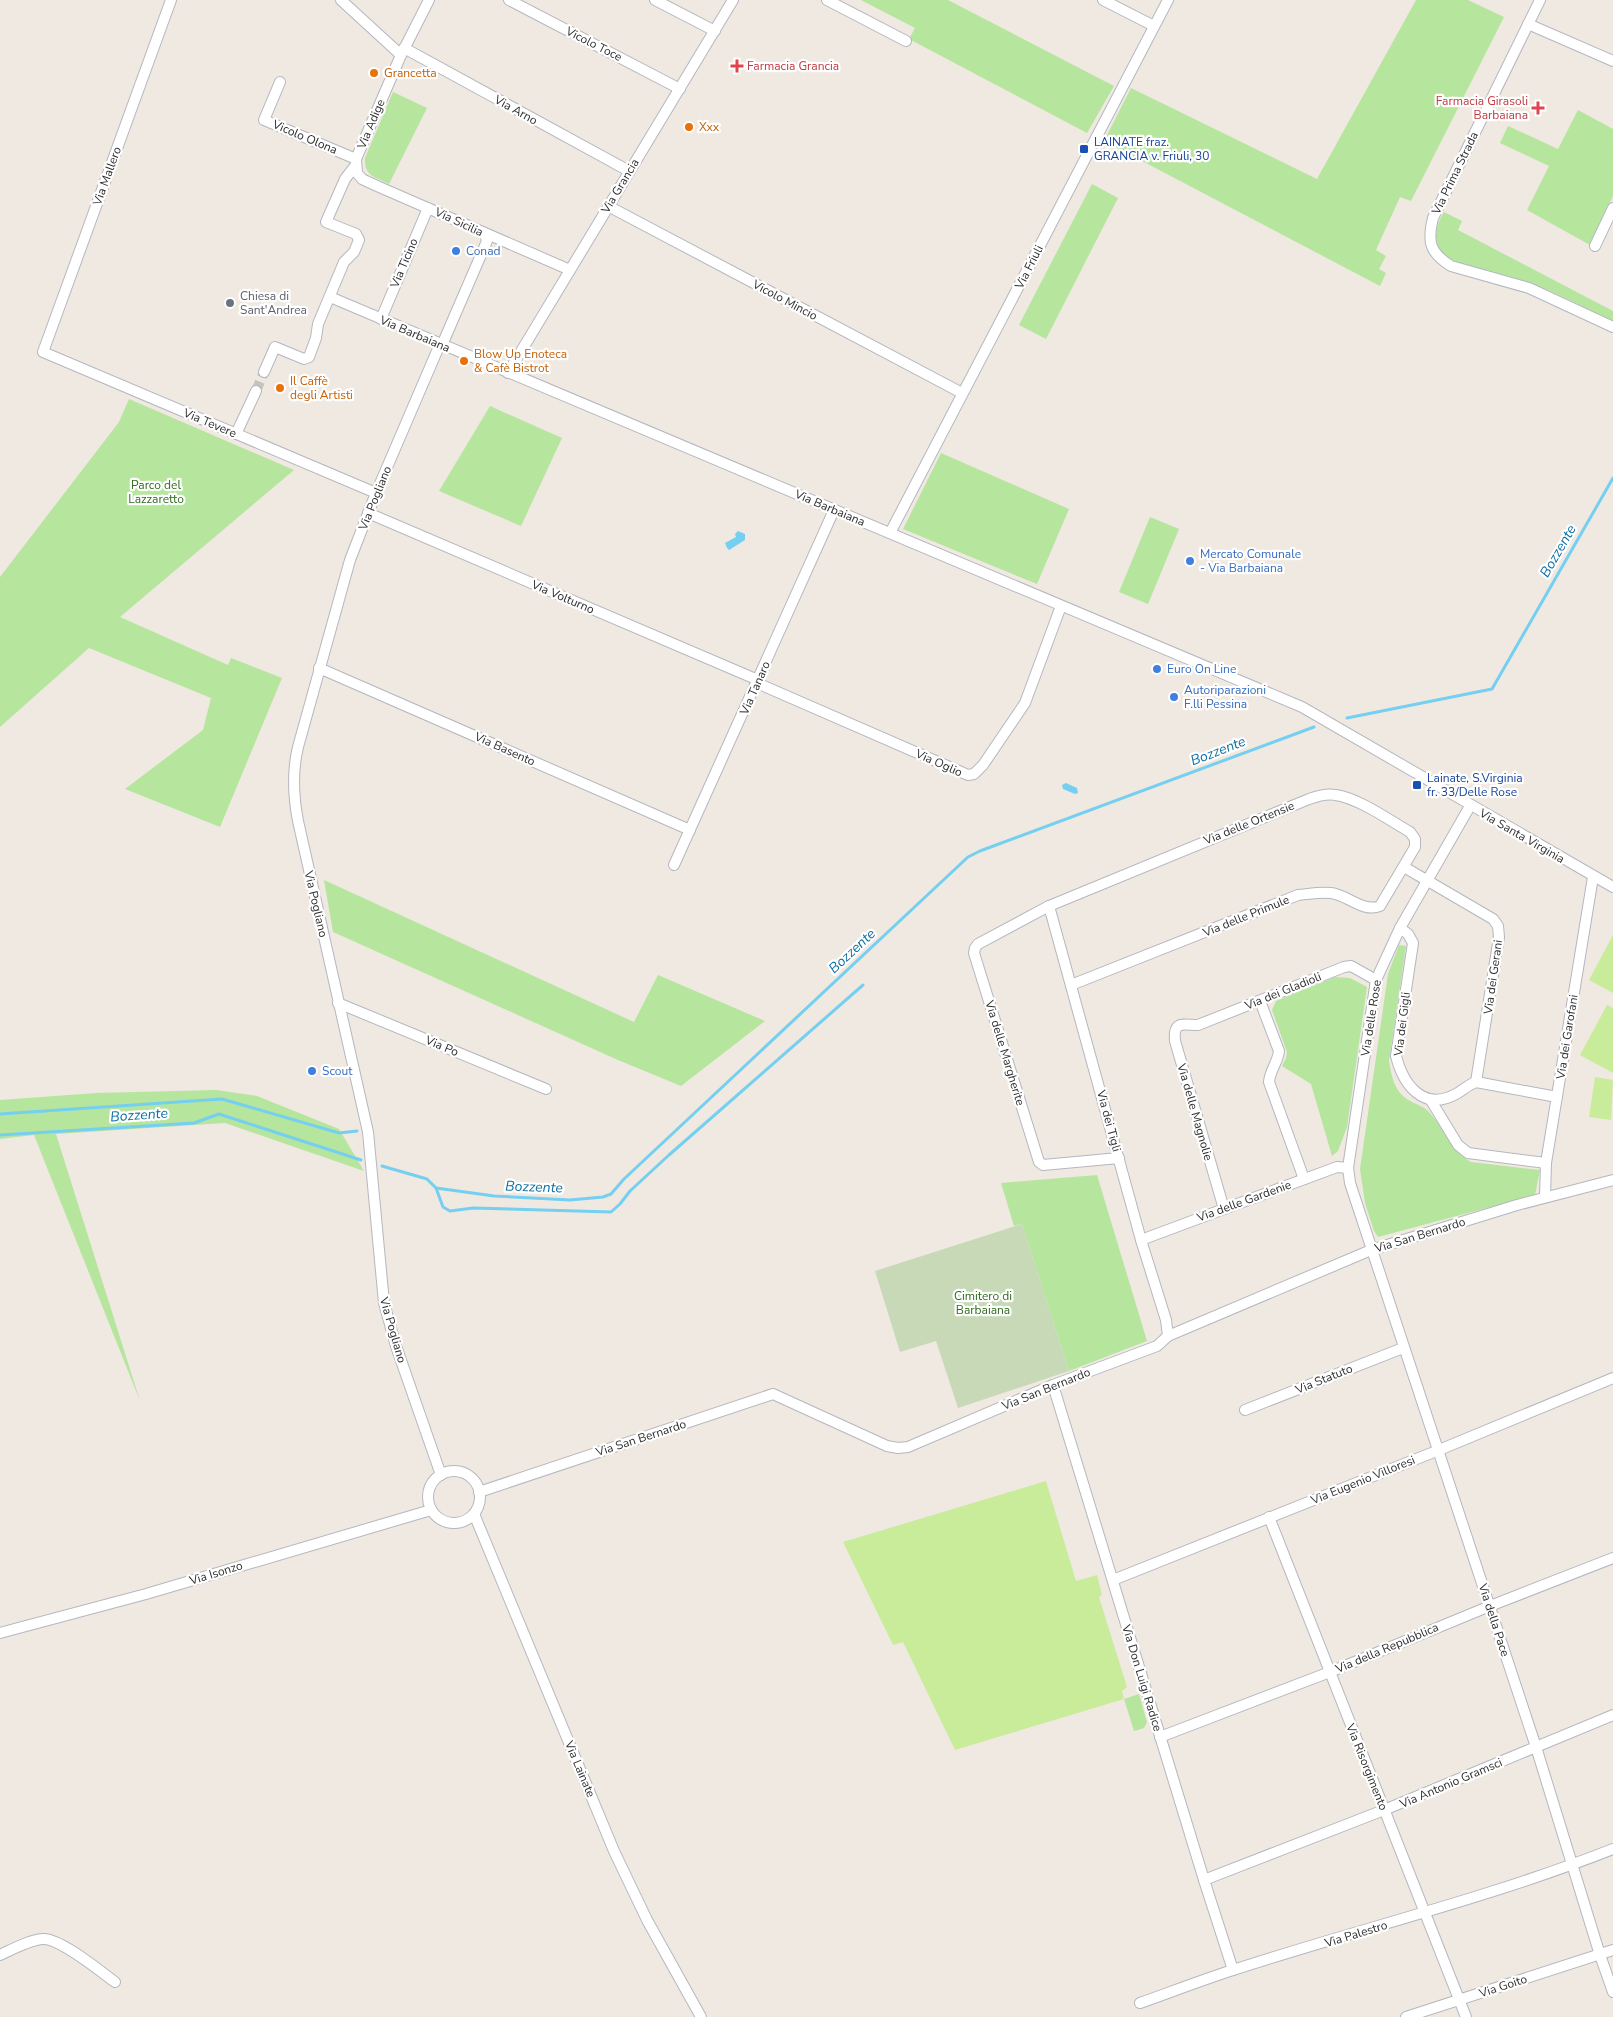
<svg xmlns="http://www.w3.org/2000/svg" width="1613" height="2017" viewBox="0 0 1613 2017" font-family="'Nunito Sans',sans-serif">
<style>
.green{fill:#b6e59e}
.cemetery{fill:#c8d9b8}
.pitch{fill:#c9ec9a}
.water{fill:#75cff0}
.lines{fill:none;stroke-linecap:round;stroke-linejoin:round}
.stream{stroke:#75cff0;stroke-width:3}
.street-tunnel{stroke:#c8c4bd;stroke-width:10;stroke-dasharray:10 5;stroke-linecap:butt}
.street-casing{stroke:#b4b7c1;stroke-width:12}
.street{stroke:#fff;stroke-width:10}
.health-dot{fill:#e0444e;stroke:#fff;stroke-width:2}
.food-dot{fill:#e8710a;stroke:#fff;stroke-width:2}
.transit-dot{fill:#1a4fb4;stroke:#fff;stroke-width:2}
.shop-dot{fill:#3f7fe0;stroke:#fff;stroke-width:2}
.worship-dot{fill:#6b7280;stroke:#fff;stroke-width:2}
.labels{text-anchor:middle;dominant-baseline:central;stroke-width:4.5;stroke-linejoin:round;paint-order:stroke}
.street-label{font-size:12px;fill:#2e2e2e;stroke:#fff}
.health-label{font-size:12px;fill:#be3a42;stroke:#fff;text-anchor:start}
.food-label{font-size:12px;fill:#c56008;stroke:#fff;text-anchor:start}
.transit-label{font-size:12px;fill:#164399;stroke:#fff;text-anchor:start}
.shop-label{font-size:12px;fill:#366cbe;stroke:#fff;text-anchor:start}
.worship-label{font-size:12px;fill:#5b616d;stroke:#fff;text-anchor:start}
.park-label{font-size:12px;fill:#2c6e1b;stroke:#fff}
.water-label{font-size:14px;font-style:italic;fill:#0d6fa3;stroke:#fff}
</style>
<rect width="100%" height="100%" fill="#efe9e1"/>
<g class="green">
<polygon points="861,0 948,0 1114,86 1087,133 909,39 915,28"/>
<polygon points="1416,0 1468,0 1504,17 1411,201 1400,197 1376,250 1386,256 1379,269 1386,273 1380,286 1104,141 1131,88 1317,179"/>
<path d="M393 92 427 108 389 184C375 177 364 176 365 158Z"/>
<polygon points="1578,110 1613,129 1613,196 1590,245 1527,210 1549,166 1500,143 1508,126 1558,149"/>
<polygon points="1092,184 1118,198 1046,339 1019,325"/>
<path d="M1444 212 1462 221 1458 230 1613 311V322C1585 308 1558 293 1529 283 1508 276 1458 269 1443 253 1430 240 1436 226 1444 212Z"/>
<polygon points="129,399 294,470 120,617 228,665 231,658 282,678 220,827 125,789 203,730 211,698 89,648 0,727 0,577 119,422"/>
<polygon points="490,406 562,438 521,526 439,491"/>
<polygon points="941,453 1069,509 1037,584 903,529"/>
<polygon points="1150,517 1179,529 1148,604 1119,592"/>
<polygon points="324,880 634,1022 658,975 765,1021 681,1086 618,1060 333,932"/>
<path d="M1399 945 1406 946 1389 1061C1391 1071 1392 1081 1398 1090 1407 1104 1421 1103 1429 1112 1444 1128 1450 1151 1471 1162L1540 1170 1535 1195 1378 1237 1374 1231 1365 1203 1360 1169 1388 974Z"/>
<polygon points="1335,977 1350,978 1367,987 1347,1127 1338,1151 1332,1156 1311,1084 1282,1066 1286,1058 1287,1052 1272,1010 1276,1001"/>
<polygon points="216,1090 257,1096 339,1129 364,1171 225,1123 56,1134 140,1401 34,1135 0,1139 0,1100 96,1093"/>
<polygon points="1097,1175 1147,1341 1069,1371 1022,1224 1014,1226 1001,1183"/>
<polygon points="1139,1694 1147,1722 1144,1728 1134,1731 1124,1699"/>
</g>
<polygon class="cemetery" points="1022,1224 1069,1371 958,1408 936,1341 900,1352 875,1271"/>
<g class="pitch">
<polygon points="1613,935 1613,993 1589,980"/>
<polygon points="1607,1005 1613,1008 1613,1073 1580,1055"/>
<polygon points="1595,1077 1613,1080 1611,1120 1589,1117"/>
<polygon points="1046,1481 1076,1581 1097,1575 1102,1595 1099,1597 1127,1687 1122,1691 1124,1699 955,1750 903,1642 893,1645 843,1542"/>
</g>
<g class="water">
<polygon points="738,531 745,534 745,540 729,550 727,548 725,543 736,537 735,534"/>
<polygon points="1066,783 1077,788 1078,793 1075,794 1063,789 1062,785"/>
</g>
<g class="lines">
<g class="stream">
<polyline points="1347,718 1492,689 1613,478"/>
<polyline points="0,1114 222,1099 339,1133 357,1131"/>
<polyline points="0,1135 194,1123 219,1114 361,1160"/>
<polyline points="382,1166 427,1179 436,1188 494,1196 570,1200 603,1197 611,1194 624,1179 968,857 980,851 1314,727"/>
<polyline points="436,1188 443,1207 450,1211 473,1208 611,1212 620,1204 630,1191 669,1155 863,985"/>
</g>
<polyline class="street-tunnel" points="256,391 264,372"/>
<defs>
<g id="street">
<polyline points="171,0 43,352 376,493"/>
<polyline points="341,0 401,55"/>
<polyline points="429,0 401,55 356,159 357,173 362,179 377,186 570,270"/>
<polyline points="509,0 680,89"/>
<polyline points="655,0 715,31"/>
<polyline points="827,0 906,41"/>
<polyline points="1103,0 1154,26"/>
<path d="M1540 0 1433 218C1427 242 1430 253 1451 266L1529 288 1613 327"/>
<polyline points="1528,24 1613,61"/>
<polyline points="404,48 629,171"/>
<polyline points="280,82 264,120 356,159"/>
<polyline points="608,206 962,393"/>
<polyline points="1595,246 1613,208"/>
<polyline points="330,297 1302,707 1613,887"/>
<polyline points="381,319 428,208"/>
<path d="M440 344 376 493 350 560 298 747C292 772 293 795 298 821L368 1132 384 1303 396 1346 441 1475"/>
<polyline points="442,345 487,241 485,234"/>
<polyline points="264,372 275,347 304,359 309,357 316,338 318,324 344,262 354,252 359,240 356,234 326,222 345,179 355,166"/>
<polyline points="508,373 733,0"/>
<polyline points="236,434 256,391"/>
<polyline points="368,513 758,680"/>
<polyline points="890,533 1168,0"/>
<polyline points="319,668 690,830"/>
<polyline points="757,683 968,775 974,774 983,765 1025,703 1061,606"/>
<polyline points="1470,806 1400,928 1376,980 1348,1168 1350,1183 1536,1747 1600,1955 1613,1992"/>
<polyline points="674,865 834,510"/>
<polyline points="1404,867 1493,919 1498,926 1499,937 1476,1082"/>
<polyline points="1049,906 1141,1240 1166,1320 1168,1336"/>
<path d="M1400 928 1408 934 1413 943 1396 1056C1403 1084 1423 1112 1456 1094 1463 1090 1468 1085 1476 1082L1557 1097"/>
<path d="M1071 985 1298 895C1309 894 1320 892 1331 893 1348 895 1363 913 1380 906L1415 847V839L1410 832C1389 820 1360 799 1336 795 1327 793 1317 796 1309 799L1049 906 978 944 975 948 974 953 1039 1162 1043 1165 1119 1158"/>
<path d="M1260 1001 1279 1051C1278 1062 1270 1070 1269 1082L1304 1179"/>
<polyline points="338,1003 546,1089"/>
<polyline points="1430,1099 1458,1145 1468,1153 1546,1163"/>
<polyline points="1545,1197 1546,1163 1593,877"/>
<path d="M1224 1209 1175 1041C1173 1020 1183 1025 1198 1025L1344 967 1351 966 1376 980"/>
<polyline points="1141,1240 1337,1167 1348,1168"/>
<polyline points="1053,1385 1204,1880 1233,1970"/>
<polyline points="1245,1410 1403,1348"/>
<circle cx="454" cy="1497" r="26"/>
<polyline points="479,1492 773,1394 887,1446 898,1448 908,1447 1053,1385 1157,1346 1168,1336 1371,1250 1517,1205 1613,1180"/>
<polyline points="474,1514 614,1851 647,1920 701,2017"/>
<polyline points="1269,1517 1466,2017"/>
<polyline points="1113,1580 1439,1450 1613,1378"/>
<polyline points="0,1633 146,1594 431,1510"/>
<polyline points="1160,1737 1330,1672 1490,1606 1613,1558"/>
<polyline points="1204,1880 1384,1810 1613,1715"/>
<path d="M0 1955C13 1949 29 1940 43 1939 60 1938 100 1971 115 1982"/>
<path d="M1140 2003C1171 1992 1202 1980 1233 1970 1359 1929 1489 1898 1613 1849"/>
<polyline points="1406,2017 1613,1950"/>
</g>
</defs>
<use href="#street" class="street-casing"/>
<use href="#street" class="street"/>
</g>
<g class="health-dot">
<path d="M734.5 58.5h5v5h5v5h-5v5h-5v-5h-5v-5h5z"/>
<path d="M1535.5 100.5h5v5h5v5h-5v5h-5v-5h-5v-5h5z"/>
</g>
<g class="food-dot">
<circle cx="374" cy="73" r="5"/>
<circle cx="689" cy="127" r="5"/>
<circle cx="464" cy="361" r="5"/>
<circle cx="280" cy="388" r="5"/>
</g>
<g class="transit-dot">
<rect x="1079" y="144" width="10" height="10" rx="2.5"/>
<rect x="1412" y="780" width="10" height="10" rx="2.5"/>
</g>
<g class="shop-dot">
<circle cx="456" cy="251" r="5"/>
<circle cx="1190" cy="561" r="5"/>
<circle cx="1157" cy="669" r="5"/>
<circle cx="1174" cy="697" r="5"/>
<circle cx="312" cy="1071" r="5"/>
</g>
<circle class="worship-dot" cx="230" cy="303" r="5"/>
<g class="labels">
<g class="street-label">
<text transform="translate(594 44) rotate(27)">Vicolo Toce</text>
<text transform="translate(516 110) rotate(29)">Via Arno</text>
<text transform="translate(371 124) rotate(-67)">Via Adige</text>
<text transform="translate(305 137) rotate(23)">Vicolo Olona</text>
<text transform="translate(1455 173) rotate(-64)">Via Prima Strada</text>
<text transform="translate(107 176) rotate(-70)">Via Mallero</text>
<text transform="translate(620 186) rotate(-59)">Via Grancia</text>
<text transform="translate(459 222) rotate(25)">Via Sicilia</text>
<text transform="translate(404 263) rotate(-67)">Via Ticino</text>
<text transform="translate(1029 267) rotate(-63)">Via Friuli</text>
<text transform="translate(785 300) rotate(28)">Vicolo Mincio</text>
<text transform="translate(415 334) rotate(23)">Via Barbaiana</text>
<text transform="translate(210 423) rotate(23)">Via Tevere</text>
<text transform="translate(375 498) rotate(-68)">Via Pogliano</text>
<text transform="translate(830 508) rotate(23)">Via Barbaiana</text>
<text transform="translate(563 597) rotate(23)">Via Volturno</text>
<text transform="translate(755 688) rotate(-66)">Via Tanaro</text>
<text transform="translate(505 749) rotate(24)">Via Basento</text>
<text transform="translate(939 763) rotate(24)">Via Oglio</text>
<text transform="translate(1249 823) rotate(-22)">Via delle Ortensie</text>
<text transform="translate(1522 836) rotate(30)">Via Santa Virginia</text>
<text transform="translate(316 904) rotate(77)">Via Pogliano</text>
<text transform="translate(1246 916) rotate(-22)">Via delle Primule</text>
<text transform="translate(1493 977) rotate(-82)">Via dei Gerani</text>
<text transform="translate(1283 991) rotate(-22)">Via dei Gladioli</text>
<text transform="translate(1371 1018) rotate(-81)">Via delle Rose</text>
<text transform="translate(1402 1024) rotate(-83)">Via dei Gigli</text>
<text transform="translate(1567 1037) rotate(-81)">Via dei Garofani</text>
<text transform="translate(442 1046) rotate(23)">Via Po</text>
<text transform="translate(1005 1053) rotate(73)">Via delle Margherite</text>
<text transform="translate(1195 1112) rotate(74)">Via delle Magnolie</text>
<text transform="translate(1109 1121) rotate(75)">Via dei Tigli</text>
<text transform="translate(1244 1201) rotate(-20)">Via delle Gardenie</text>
<text transform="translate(1420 1235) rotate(-17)">Via San Bernardo</text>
<text transform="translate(393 1330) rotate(74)">Via Pogliano</text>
<text transform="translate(1324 1379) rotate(-22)">Via Statuto</text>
<text transform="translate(1046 1389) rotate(-22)">Via San Bernardo</text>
<text transform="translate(641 1438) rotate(-18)">Via San Bernardo</text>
<text transform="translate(1363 1480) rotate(-22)">Via Eugenio Villoresi</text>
<text transform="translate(216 1573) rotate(-17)">Via Isonzo</text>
<text transform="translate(1494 1620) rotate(72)">Via della Pace</text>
<text transform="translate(1387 1648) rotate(-23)">Via della Repubblica</text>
<text transform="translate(1142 1678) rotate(73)">Via Don Luigi Radice</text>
<text transform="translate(1367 1767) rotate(68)">Via Risorgimento</text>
<text transform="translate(580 1769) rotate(67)">Via Lainate</text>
<text transform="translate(1451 1783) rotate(-23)">Via Antonio Gramsci</text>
<text transform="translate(1356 1934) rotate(-17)">Via Palestro</text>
<text transform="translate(1503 1986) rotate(-18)">Via Goito</text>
</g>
<g class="health-label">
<text x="747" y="66">Farmacia Grancia</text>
<text x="1528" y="101" text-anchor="end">Farmacia Girasoli<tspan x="1528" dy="14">Barbaiana</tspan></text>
</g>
<g class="food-label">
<text x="384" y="73">Grancetta</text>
<text x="699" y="127">Xxx</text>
<text x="474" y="354">Blow Up Enoteca<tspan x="474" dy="14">&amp; Cafè Bistrot</tspan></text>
<text x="290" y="381">Il Caffè<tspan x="290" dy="14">degli Artisti</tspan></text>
</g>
<g class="transit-label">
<text x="1094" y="142">LAINATE fraz.<tspan x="1094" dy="14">GRANCIA v. Friuli, 30</tspan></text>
<text x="1427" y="778">Lainate, S.Virginia<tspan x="1427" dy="14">fr. 33/Delle Rose</tspan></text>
</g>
<g class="shop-label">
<text x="466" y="251">Conad</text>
<text x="1200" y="554">Mercato Comunale<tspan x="1200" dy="14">- Via Barbaiana</tspan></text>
<text x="1167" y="669">Euro On Line</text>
<text x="1184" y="690">Autoriparazioni<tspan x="1184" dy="14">F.lli Pessina</tspan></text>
<text x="322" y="1071">Scout</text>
</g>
<g class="worship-label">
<text x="240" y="296">Chiesa di<tspan x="240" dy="14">Sant'Andrea</tspan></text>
</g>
<g class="park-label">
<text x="156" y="485">Parco del<tspan x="156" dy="14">Lazzaretto</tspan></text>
<text x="983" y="1296">Cimitero di<tspan x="983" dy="14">Barbaiana</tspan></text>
</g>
<g class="water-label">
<text transform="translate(1558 551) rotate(-60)">Bozzente</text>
<text transform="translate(1218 751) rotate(-21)">Bozzente</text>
<text transform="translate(852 951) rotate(-43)">Bozzente</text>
<text transform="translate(139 1115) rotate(-4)">Bozzente</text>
<text transform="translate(534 1187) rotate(2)">Bozzente</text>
</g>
</g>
</svg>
